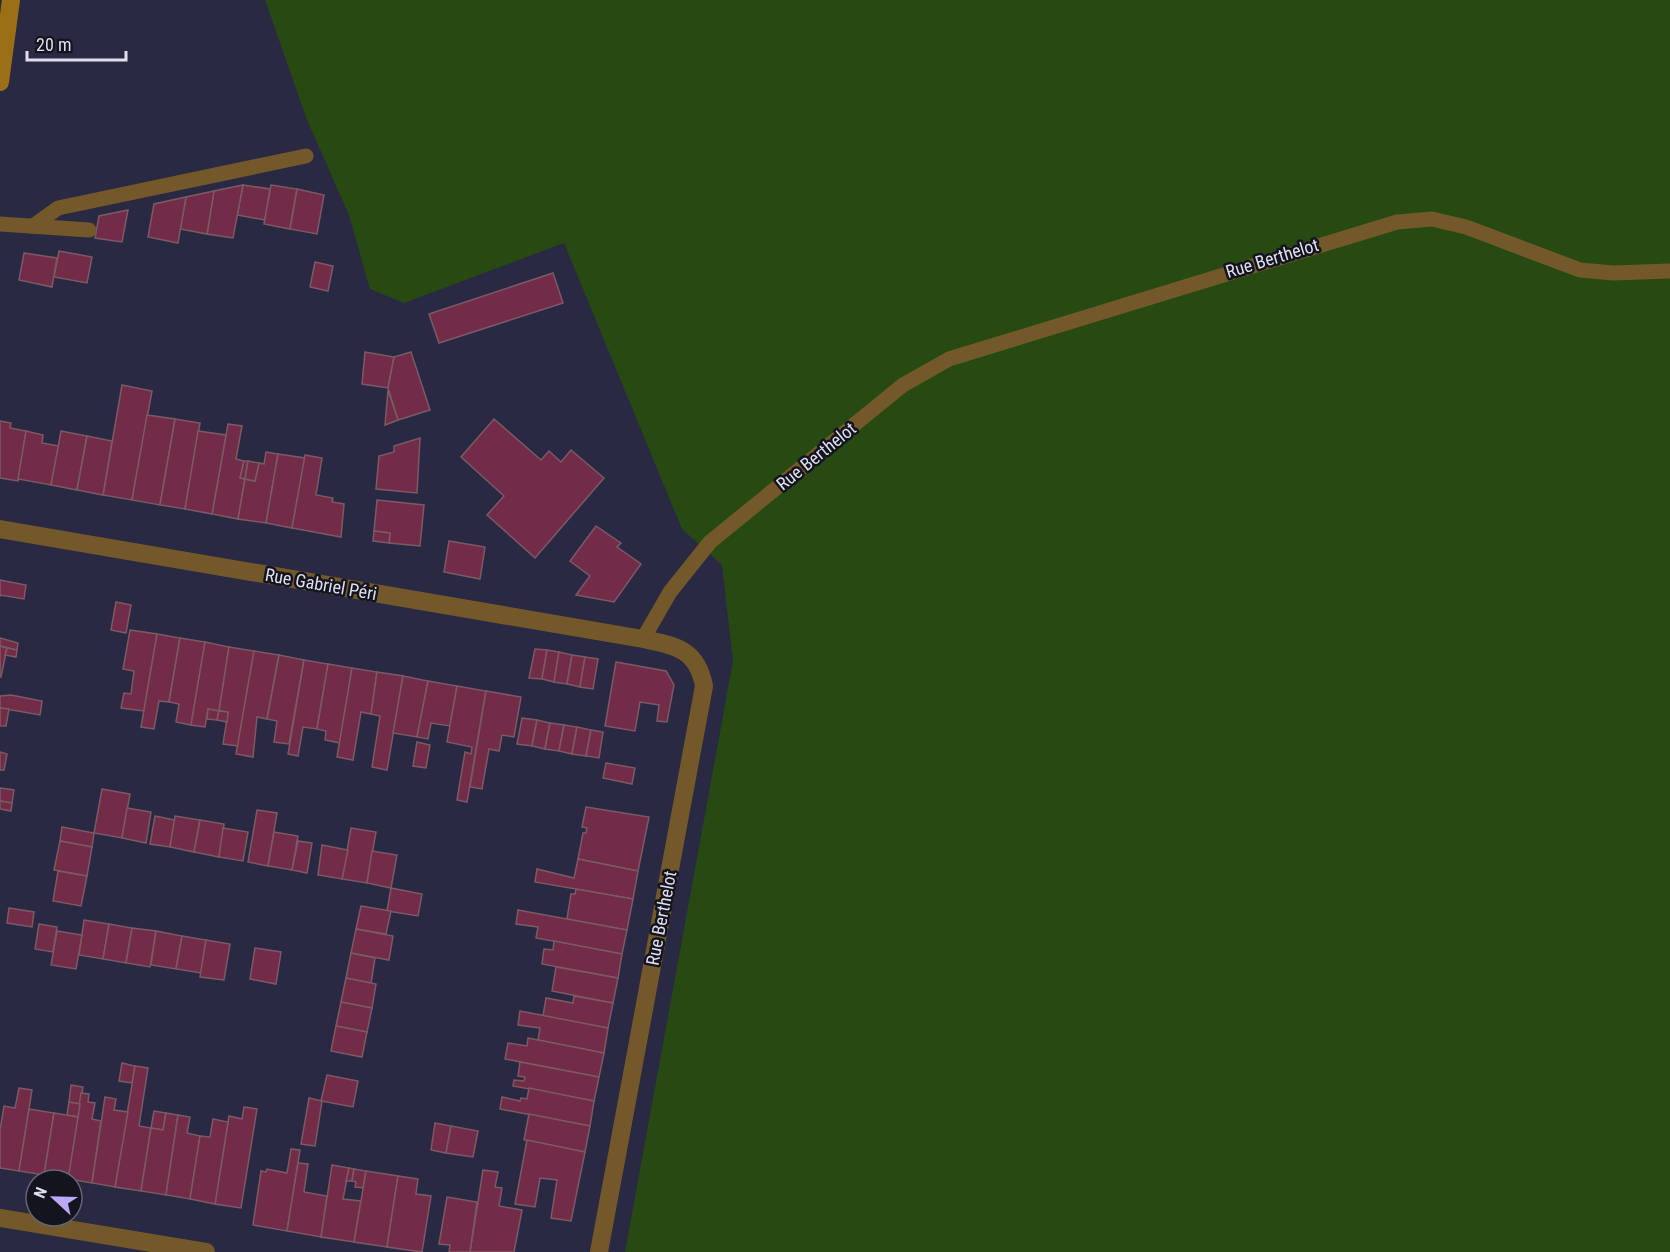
<svg xmlns="http://www.w3.org/2000/svg" width="1670" height="1252" viewBox="0 0 1670 1252" font-family="'Roboto Condensed',sans-serif">
<style>
.green{fill:#264a11}
.building{fill:#722c48;stroke:#7b5a65;stroke-width:1.5}
.lines{fill:none;stroke-linecap:round;stroke-linejoin:round}
.lane{stroke:#735829;stroke-width:15}
.street{stroke:#735829;stroke-width:18}
.secondary{stroke:#9a6f16;stroke-width:18}
.labels{text-anchor:middle;dominant-baseline:central;stroke-width:5;stroke-linejoin:round;paint-order:stroke}
.street-label{font-size:18px;fill:#dfdff0;stroke:#14141f}
</style>
<rect width="100%" height="100%" fill="#2a2943"/>
<polygon class="green" points="265,0 1670,0 1670,1252 625,1252 733,661 722,565 682,529 564,243 404,303 370,289 349,215 307,120"/>
<g class="building">
<polygon points="243,185 270,189 265,220 237,215"/>
<polygon points="243,185 233,238 207,234 214,191"/>
<polygon points="271,185 297,189 290,229 264,224"/>
<polygon points="297,189 324,195 317,234 290,229"/>
<polygon points="214,191 207,234 180,229 186,197"/>
<polygon points="186,197 178,243 148,237 154,204"/>
<polygon points="128,210 122,242 95,238 99,216"/>
<polygon points="59,251 92,257 87,283 54,277"/>
<polygon points="24,253 57,258 52,287 19,280"/>
<polygon points="315,262 333,266 328,291 310,287"/>
<polygon points="553,273 563,303 439,343 429,314"/>
<polygon points="365,352 394,357 388,388 362,384"/>
<polygon points="411,352 430,410 398,420 388,388 394,357"/>
<polygon points="122,385 152,391 132,500 103,495"/>
<polygon points="388,390 398,420 385,425"/>
<polygon points="147,415 175,419 160,505 132,500"/>
<polygon points="175,419 200,423 185,509 160,505"/>
<polygon points="494,419 541,460 549,451 561,462 571,450 604,478 535,558 487,515 504,496 461,457"/>
<polygon points="0,421 11,423 10,428 26,431 18,481 0,478"/>
<polygon points="228,424 242,426 236,459 244,461 240,478 245,479 238,519 212,514"/>
<polygon points="26,431 43,435 42,443 59,446 51,485 18,479"/>
<polygon points="61,431 87,436 77,490 51,485"/>
<polygon points="198,431 226,435 212,514 185,509"/>
<polygon points="87,436 112,441 103,495 77,490"/>
<polygon points="420,438 417,493 376,489 379,456 394,452 394,446"/>
<polygon points="266,452 278,454 266,523 238,519 245,479 255,481 259,463 264,464"/>
<polygon points="278,454 305,458 292,528 266,523"/>
<polygon points="305,455 322,458 316,495 333,498 332,502 344,504 341,537 292,528"/>
<polygon points="244,461 248,461 245,479 240,478"/>
<polygon points="248,461 259,463 255,481 245,479"/>
<polygon points="377,500 424,505 420,546 389,543 390,533 374,531"/>
<polygon points="596,526 621,543 617,547 641,564 614,602 576,595 590,576 570,561"/>
<polygon points="374,531 390,533 389,543 373,541"/>
<polygon points="449,541 485,547 480,579 444,572"/>
<polygon points="0,580 26,585 24,599 0,595 0,597"/>
<polygon points="116,602 131,605 126,633 111,630"/>
<polygon points="130,630 157,634 144,711 121,708 124,693 131,694 134,671 123,669"/>
<polygon points="157,634 180,638 169,702 159,701 154,729 141,727"/>
<polygon points="0,638 18,643 17,650 0,646"/>
<polygon points="180,638 205,642 191,725 176,722 179,704 169,702"/>
<polygon points="205,642 229,647 219,711 208,709 205,727 191,725"/>
<polygon points="0,646 7,648 1,677 0,677"/>
<polygon points="229,647 254,651 238,746 223,744 228,712 219,711"/>
<polygon points="7,648 17,650 16,657 5,655"/>
<polygon points="535,649 547,650 542,679 529,678"/>
<polygon points="547,650 559,652 554,682 542,679"/>
<polygon points="254,651 279,655 267,719 257,717 253,757 236,754"/>
<polygon points="559,652 572,655 567,684 554,682"/>
<polygon points="279,655 304,660 289,744 274,742 277,721 267,719"/>
<polygon points="572,655 585,657 580,687 567,684"/>
<polygon points="585,657 598,659 593,689 580,687"/>
<polygon points="304,660 328,664 317,729 303,727 298,756 288,754"/>
<polygon points="616,662 666,671 674,685 667,722 657,721 659,705 640,702 635,731 605,726"/>
<polygon points="328,664 352,668 340,743 325,740 326,731 317,729"/>
<polygon points="352,668 377,672 371,714 361,712 353,760 337,757"/>
<polygon points="377,672 403,676 387,770 372,767 380,716 371,714"/>
<polygon points="403,676 428,681 417,737 393,733"/>
<polygon points="428,681 457,686 450,726 431,723 428,739 417,737"/>
<polygon points="457,686 486,691 467,802 457,800 465,752 471,754 472,747 447,742"/>
<polygon points="486,691 521,697 514,737 502,735 499,751 489,749 482,789 470,787"/>
<polygon points="11,695 42,701 40,715 0,708 0,696"/>
<polygon points="0,708 9,709 6,726 0,726"/>
<polygon points="208,709 219,711 217,720 207,719"/>
<polygon points="219,711 228,712 227,722 217,720"/>
<polygon points="522,718 537,720 532,746 517,744"/>
<polygon points="537,720 550,723 545,749 532,746"/>
<polygon points="550,723 564,725 559,751 545,749"/>
<polygon points="564,725 577,727 572,754 559,751"/>
<polygon points="577,727 591,730 586,756 572,754"/>
<polygon points="591,730 603,732 599,758 586,756"/>
<polygon points="417,742 430,745 426,768 413,766"/>
<polygon points="0,752 7,754 4,770 0,770"/>
<polygon points="606,763 635,768 632,784 603,778"/>
<polygon points="0,788 14,790 12,803 0,801"/>
<polygon points="102,789 130,794 122,838 94,833"/>
<polygon points="0,801 12,803 11,811 0,809"/>
<polygon points="586,807 649,817 638,871 578,859 583,833 586,833 587,828 582,827"/>
<polygon points="127,808 151,812 146,843 122,838"/>
<polygon points="257,810 277,813 268,866 248,862"/>
<polygon points="155,816 175,820 170,847 150,844"/>
<polygon points="175,816 200,820 194,852 170,847"/>
<polygon points="200,820 224,824 219,857 194,852"/>
<polygon points="62,827 94,833 92,847 60,841"/>
<polygon points="223,828 248,832 243,861 219,857"/>
<polygon points="351,828 376,832 367,883 342,879"/>
<polygon points="274,832 298,836 292,870 268,866"/>
<polygon points="60,841 92,847 87,876 54,870"/>
<polygon points="298,841 312,843 307,873 292,870"/>
<polygon points="322,845 348,850 342,879 318,875"/>
<polygon points="372,851 397,855 391,888 367,883"/>
<polygon points="578,859 638,871 633,899 535,882 537,869 574,878"/>
<polygon points="58,871 87,876 81,906 53,901"/>
<polygon points="391,888 422,894 418,916 387,911"/>
<polygon points="576,889 633,899 627,930 567,919 571,894 575,894"/>
<polygon points="361,906 391,911 386,934 356,929"/>
<polygon points="9,908 34,912 32,927 7,923"/>
<polygon points="518,910 627,930 622,954 536,938 538,927 516,924"/>
<polygon points="84,920 109,924 103,959 79,955"/>
<polygon points="39,924 57,927 53,952 35,949"/>
<polygon points="109,924 132,928 126,963 103,959"/>
<polygon points="132,928 156,931 150,967 126,963"/>
<polygon points="356,929 393,936 389,960 351,953"/>
<polygon points="57,931 82,935 76,969 51,965"/>
<polygon points="156,931 182,936 176,969 151,965"/>
<polygon points="182,936 206,940 201,973 176,969"/>
<polygon points="206,940 230,944 224,980 200,977"/>
<polygon points="554,941 622,954 618,978 542,964 544,949 553,950"/>
<polygon points="255,948 281,952 276,984 250,979"/>
<polygon points="351,953 375,958 371,983 346,978"/>
<polygon points="556,967 618,978 613,1003 552,991"/>
<polygon points="346,978 376,984 372,1008 341,1002"/>
<polygon points="574,996 613,1003 608,1028 543,1016 546,998 573,1003"/>
<polygon points="341,1002 372,1008 367,1032 336,1026"/>
<polygon points="520,1011 608,1028 604,1053 538,1040 540,1028 518,1025"/>
<polygon points="336,1026 367,1032 362,1057 331,1051"/>
<polygon points="528,1038 604,1053 599,1077 505,1059 508,1043 527,1046"/>
<polygon points="520,1062 599,1077 594,1101 513,1086 514,1080 524,1081 525,1077 518,1076"/>
<polygon points="122,1063 135,1066 132,1083 119,1081"/>
<polygon points="135,1066 148,1068 139,1126 151,1128 141,1191 115,1187"/>
<polygon points="327,1075 358,1081 353,1107 321,1101"/>
<polygon points="71,1085 83,1087 80,1104 69,1102"/>
<polygon points="19,1088 32,1090 19,1171 0,1168 0,1130 4,1106 15,1108"/>
<polygon points="529,1088 594,1101 590,1126 500,1109 502,1097 520,1101 521,1098 527,1099"/>
<polygon points="81,1093 89,1094 88,1102 95,1103 92,1119 101,1121 92,1183 68,1179"/>
<polygon points="105,1097 116,1099 114,1110 128,1112 115,1187 92,1183"/>
<polygon points="309,1098 322,1101 315,1146 301,1144"/>
<polygon points="69,1102 80,1104 78,1117 67,1115"/>
<polygon points="244,1107 257,1109 241,1208 215,1204 229,1116 242,1119"/>
<polygon points="29,1109 54,1113 44,1175 19,1171"/>
<polygon points="154,1111 166,1113 163,1130 151,1128"/>
<polygon points="54,1113 78,1117 68,1179 44,1175"/>
<polygon points="166,1113 178,1115 166,1195 141,1191 151,1128 163,1130"/>
<polygon points="529,1114 590,1126 585,1152 524,1140"/>
<polygon points="178,1115 190,1117 187,1133 200,1136 190,1199 166,1195"/>
<polygon points="213,1119 228,1122 215,1204 190,1199 200,1136 210,1137"/>
<polygon points="435,1123 451,1126 446,1153 431,1150"/>
<polygon points="451,1126 478,1131 473,1157 446,1153"/>
<polygon points="527,1140 585,1152 571,1221 551,1218 557,1180 540,1178 535,1207 515,1204"/>
<polygon points="291,1149 300,1150 287,1231 253,1225 261,1171 266,1172 267,1169 287,1173"/>
<polygon points="298,1163 308,1164 304,1192 327,1196 321,1237 287,1231"/>
<polygon points="332,1165 349,1168 343,1199 361,1201 354,1242 321,1237"/>
<polygon points="349,1168 354,1169 352,1181 346,1181"/>
<polygon points="354,1169 366,1171 363,1188 355,1187 356,1182 352,1181"/>
<polygon points="483,1170 498,1172 495,1187 502,1188 499,1206 522,1210 514,1252 470,1252"/>
<polygon points="366,1171 398,1176 387,1247 354,1242"/>
<polygon points="398,1176 418,1179 416,1194 431,1196 422,1252 387,1247"/>
<polygon points="447,1197 477,1202 470,1252 449,1252 450,1245 439,1244"/>
</g>
<g class="lines">
<g class="lane">
<polyline points="0,224 89,230"/>
<polyline points="33,226 58,208 306,156"/>
<polyline points="643,639 670,592 710,542 903,385 949,359 1397,222 1432,219 1466,227 1580,270 1613,273 1670,271"/>
</g>
<g class="street">
<path d="M0 529 643 639C676 646 697 649 704 686L599 1252"/>
<polyline points="0,1218 206,1252"/>
</g>
<polyline class="secondary" points="0,82 11,0"/>
</g>
<g class="labels">
<g class="street-label">
<text transform="translate(1272 258) rotate(-17)">Rue Berthelot</text>
<text transform="translate(816 456) rotate(-39)">Rue Berthelot</text>
<text transform="translate(321 584) rotate(10)">Rue Gabriel Péri</text>
<text transform="translate(661 918) rotate(-79)">Rue Berthelot</text>
</g>
</g>
<g transform="translate(54 1198) rotate(292)"><circle r="28" fill="#14141f" stroke="#656573" stroke-width="1.5"/>
<path d="M0-4.5L10 22L0 15L-10 22Z" fill="#baaaf6"/>
<text y="-9" font-size="16" font-weight="bold" text-anchor="middle" fill="#dfdff0">N</text>
</g>
<path d="M27 51v9h99v-9" fill="none" stroke="#dfdff0" stroke-width="3"/>
<text x="36" y="51" font-size="18" fill="#dfdff0" stroke="#14141f" stroke-width="4.5" paint-order="stroke">20 m</text>
</svg>
